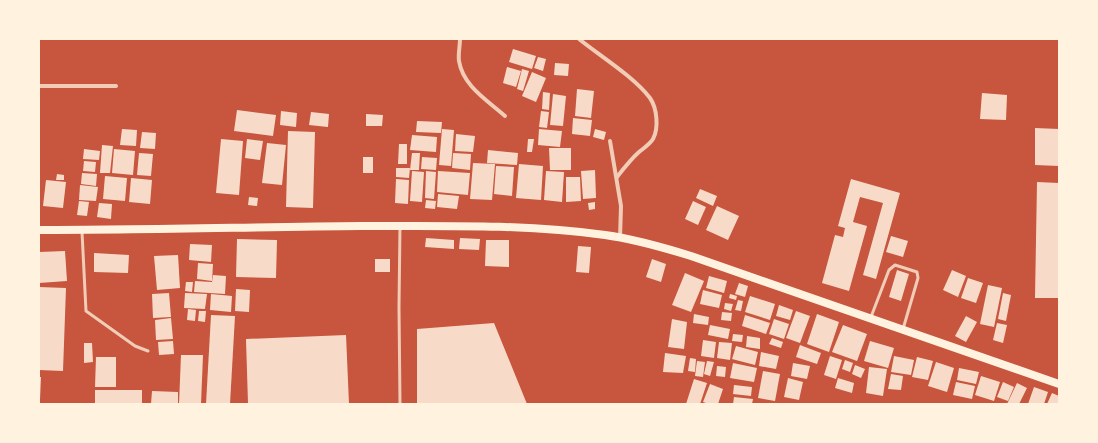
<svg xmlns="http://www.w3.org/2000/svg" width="1098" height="443" viewBox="0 0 1098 443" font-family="Montserrat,sans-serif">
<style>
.building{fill:#f7dbc8}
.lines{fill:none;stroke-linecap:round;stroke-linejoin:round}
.service{stroke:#f1ccb7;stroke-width:3}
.minor{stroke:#f1ccb7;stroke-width:4}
.secondary{stroke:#fff3e0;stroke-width:8}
</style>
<rect width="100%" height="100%" fill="#c8553d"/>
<g class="building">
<polygon points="513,49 536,56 532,69 509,62"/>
<polygon points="538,57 546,59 543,71 534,68"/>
<polygon points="555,63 569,64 568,76 554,75"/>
<polygon points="507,67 521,71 516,87 503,83"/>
<polygon points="522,69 529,71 523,91 517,89"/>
<polygon points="532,72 546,78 536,102 522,96"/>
<polygon points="577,89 594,91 591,118 575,116"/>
<polygon points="543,92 550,93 549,110 542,109"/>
<polygon points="982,93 1007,95 1006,120 980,119"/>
<polygon points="553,94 566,96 563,126 550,125"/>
<polygon points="237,110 276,115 273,136 234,131"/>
<polygon points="281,111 297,113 296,127 280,125"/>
<polygon points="541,111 549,112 547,128 539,127"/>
<polygon points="311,112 329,114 328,127 309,125"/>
<polygon points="366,114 383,115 382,126 366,126"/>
<polygon points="573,118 592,120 590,136 572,134"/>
<polygon points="417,121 442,122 441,133 416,132"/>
<polygon points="1035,128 1059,129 1059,166 1035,165"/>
<polygon points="122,129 137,130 136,146 120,145"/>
<polygon points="442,129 454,130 451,166 439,165"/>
<polygon points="539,129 562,131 560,147 538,145"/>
<polygon points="595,129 606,132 604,140 593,137"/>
<polygon points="288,131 315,132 313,208 286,207"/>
<polygon points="142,132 156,133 155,149 140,148"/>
<polygon points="456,134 475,136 473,152 455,151"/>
<polygon points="412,135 437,137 436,152 410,150"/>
<polygon points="221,139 243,141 239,195 216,193"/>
<polygon points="247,139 263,141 260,160 245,158"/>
<polygon points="528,139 534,139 532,152 527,152"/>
<polygon points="267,143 286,145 282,185 262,183"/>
<polygon points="399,144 407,144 407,164 398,164"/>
<polygon points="102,145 113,146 110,173 100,173"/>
<polygon points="549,148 571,148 571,170 550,170"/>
<polygon points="84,149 100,151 99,160 83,159"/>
<polygon points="114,149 135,151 133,175 112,173"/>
<polygon points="488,150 518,153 517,165 487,163"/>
<polygon points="139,153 153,154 151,176 137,175"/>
<polygon points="412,153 420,153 419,170 410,170"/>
<polygon points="453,153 471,154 470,170 452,168"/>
<rect x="363" y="157" width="10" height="16"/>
<polygon points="422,157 437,158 436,170 421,169"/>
<polygon points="84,161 96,162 95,172 83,171"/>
<polygon points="473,163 495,164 492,200 470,199"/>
<polygon points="519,164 543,166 541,200 516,198"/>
<polygon points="496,166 514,167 512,196 494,194"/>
<polygon points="396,168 410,168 409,178 396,177"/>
<polygon points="595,170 596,198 583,199 581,171"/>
<polygon points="412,171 424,172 422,202 410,201"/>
<polygon points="426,171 436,172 434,199 425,198"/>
<polygon points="438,171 470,173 468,195 437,192"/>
<polygon points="546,171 564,172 562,202 544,200"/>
<polygon points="82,173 97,174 96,186 81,184"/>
<polygon points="57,174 64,175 64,180 56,180"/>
<polygon points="105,176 127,178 125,201 103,199"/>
<polygon points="566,177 580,177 581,201 566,202"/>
<polygon points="131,178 152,180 150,204 129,202"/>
<polygon points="396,179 409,180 408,204 395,203"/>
<polygon points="851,179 900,193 876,279 863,275 883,203 860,197 853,222 867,226 849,291 822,283 835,235 843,237 845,228 838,226"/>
<polygon points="46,180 66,182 63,208 43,206"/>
<polygon points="1037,182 1059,183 1059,298 1035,298"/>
<polygon points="80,185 98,187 96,201 79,200"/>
<polygon points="700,189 717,196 713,206 696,198"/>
<polygon points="438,194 459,196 457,209 437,207"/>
<polygon points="249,197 258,198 257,206 248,205"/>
<polygon points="426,200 436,201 435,209 425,208"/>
<polygon points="79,201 89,202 87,216 77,215"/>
<polygon points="693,201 706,207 698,225 685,219"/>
<polygon points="595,202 595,209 589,210 588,203"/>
<polygon points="99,203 112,204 111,219 97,217"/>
<polygon points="717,206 739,216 728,240 706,230"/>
<polygon points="891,236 908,241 903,257 886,252"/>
<polygon points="426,238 454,240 454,249 425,247"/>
<polygon points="460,238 480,239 479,250 459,249"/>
<polygon points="237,239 277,240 276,278 236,277"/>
<polygon points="486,240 509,240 509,267 485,266"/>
<polygon points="190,244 212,245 211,262 189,260"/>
<polygon points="578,246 591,247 589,273 576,272"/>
<polygon points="65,251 67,281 39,283 39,252"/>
<polygon points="94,253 129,255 128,273 94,272"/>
<polygon points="178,255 180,288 157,290 154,256"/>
<rect x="375" y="259" width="15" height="13"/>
<polygon points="652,259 666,264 661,282 646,277"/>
<polygon points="198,263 213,264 212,281 197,279"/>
<polygon points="897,270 909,274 901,301 889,297"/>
<polygon points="952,270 966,276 958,297 943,290"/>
<polygon points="685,273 704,281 691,312 672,305"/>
<polygon points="213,275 226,276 225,294 194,292 195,281 212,282"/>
<polygon points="709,276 727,281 724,293 706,288"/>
<polygon points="968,278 983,283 976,303 961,298"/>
<polygon points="186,282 193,282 192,292 185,291"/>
<polygon points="739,283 748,286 745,297 735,294"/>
<polygon points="988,285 1002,288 994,327 980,324"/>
<polygon points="39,287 66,288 63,371 39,370"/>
<polygon points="236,289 250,290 249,312 235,311"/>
<polygon points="703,290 722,295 719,308 700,304"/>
<polygon points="169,293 171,317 153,318 152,294"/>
<polygon points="185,293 207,294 205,309 184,308"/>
<polygon points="1003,293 1011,295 1006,321 998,319"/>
<polygon points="211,294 232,296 231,312 210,310"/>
<polygon points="730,294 737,296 736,300 729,298"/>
<polygon points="750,296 775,304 770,320 745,312"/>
<polygon points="738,300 743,301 741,311 735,310"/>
<polygon points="725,303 733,304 731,311 724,309"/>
<polygon points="779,305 793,310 790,320 776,316"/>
<polygon points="188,309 196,310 195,321 187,320"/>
<polygon points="199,311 206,311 205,322 198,321"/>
<polygon points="796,311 810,316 800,343 786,338"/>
<polygon points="722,312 732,313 731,321 721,320"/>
<polygon points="694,314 709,317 708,325 693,323"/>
<polygon points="817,314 839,322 829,352 807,344"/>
<polygon points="211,315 235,316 230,404 206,404"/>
<polygon points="745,315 770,323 766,334 742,326"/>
<polygon points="966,316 977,322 966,342 955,336"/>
<polygon points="171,318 173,339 156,340 155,320"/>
<polygon points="672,319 687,322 684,349 668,347"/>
<polygon points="774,319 789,324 784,339 769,334"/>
<polygon points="494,323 527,404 417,404 417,329"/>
<polygon points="997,323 1007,325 1003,343 993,340"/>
<polygon points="710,325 730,329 728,339 708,335"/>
<polygon points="843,325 867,334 857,361 832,352"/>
<polygon points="733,334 743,335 742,342 732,341"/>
<polygon points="346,335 349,404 248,404 246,339"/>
<polygon points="747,336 760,338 760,349 746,347"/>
<polygon points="772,338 783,342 781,348 769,344"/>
<polygon points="703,340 716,342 714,358 701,356"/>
<polygon points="173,341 174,354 159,355 158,342"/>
<polygon points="870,341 894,348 888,368 864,361"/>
<polygon points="719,342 732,343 730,360 717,358"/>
<polygon points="84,343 92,343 93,362 84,363"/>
<polygon points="800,345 821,353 817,364 796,357"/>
<polygon points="736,346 758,352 755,365 732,359"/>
<polygon points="761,352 779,356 776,369 759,366"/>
<polygon points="665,353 686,356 683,373 663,372"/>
<polygon points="181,355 203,355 201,404 179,404"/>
<polygon points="830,356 842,360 836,379 824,375"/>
<polygon points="894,356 914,360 911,375 891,372"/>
<polygon points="96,357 116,357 116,387 95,387"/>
<polygon points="917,357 933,361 928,380 912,377"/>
<polygon points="690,358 696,359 695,372 688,371"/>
<polygon points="845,360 853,363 850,372 842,369"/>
<polygon points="697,361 705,362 703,377 695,376"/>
<polygon points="707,361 714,362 710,376 704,374"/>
<polygon points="936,362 954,368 947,392 928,386"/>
<polygon points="733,363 757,368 754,382 730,378"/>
<polygon points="793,363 810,366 807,379 791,376"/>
<polygon points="855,365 865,369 861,378 852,374"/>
<polygon points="717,366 726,367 725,377 716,376"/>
<polygon points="869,367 887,369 883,396 866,393"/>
<polygon points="959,368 979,372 976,384 957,380"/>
<polygon points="763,371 780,374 775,401 758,398"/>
<polygon points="891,374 903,376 901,390 888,389"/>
<polygon points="981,376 1000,382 994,401 975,395"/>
<polygon points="39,377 41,377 40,400 39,400"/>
<polygon points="788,378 803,382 799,400 784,397"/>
<polygon points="838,378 854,383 852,393 835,388"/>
<polygon points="694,379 707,383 700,404 686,404"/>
<polygon points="956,382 975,386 972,399 953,395"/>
<polygon points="1003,382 1014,387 1008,401 997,397"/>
<polygon points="1017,383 1027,388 1019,404 1007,404"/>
<polygon points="710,384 723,389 718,404 709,404 703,402"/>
<polygon points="734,385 752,387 751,396 733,394"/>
<polygon points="1034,387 1048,392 1044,404 1028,404"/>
<rect x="95" y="390" width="47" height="14"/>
<polygon points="152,391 178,392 178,404 151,404"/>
<polygon points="1052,393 1059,396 1059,404 1047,404"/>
<polygon points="734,397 753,399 752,404 733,404"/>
</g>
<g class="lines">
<g class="service">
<polyline points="400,226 399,307 400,404"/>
<polyline points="82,232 86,311 135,346 148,351"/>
<polyline points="871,317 889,270 895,265 917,272 918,278 903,329"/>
</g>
<g class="minor">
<path d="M460 39C460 46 458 54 459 61 463 86 487 100 505 116"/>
<path d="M579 39C600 56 633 76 650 98 657 108 659 128 653 139 650 144 644 148 639 152 631 159 624 168 617 177"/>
<polyline points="39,86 116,86"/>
<polyline points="610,141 621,206 620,238"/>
</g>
<path class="secondary" d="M39 230C146 230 254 227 361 226 442 226 524 224 605 235 634 239 662 247 691 256L1059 384"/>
</g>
<rect width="1098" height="443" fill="none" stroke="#fff3e0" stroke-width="80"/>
</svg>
